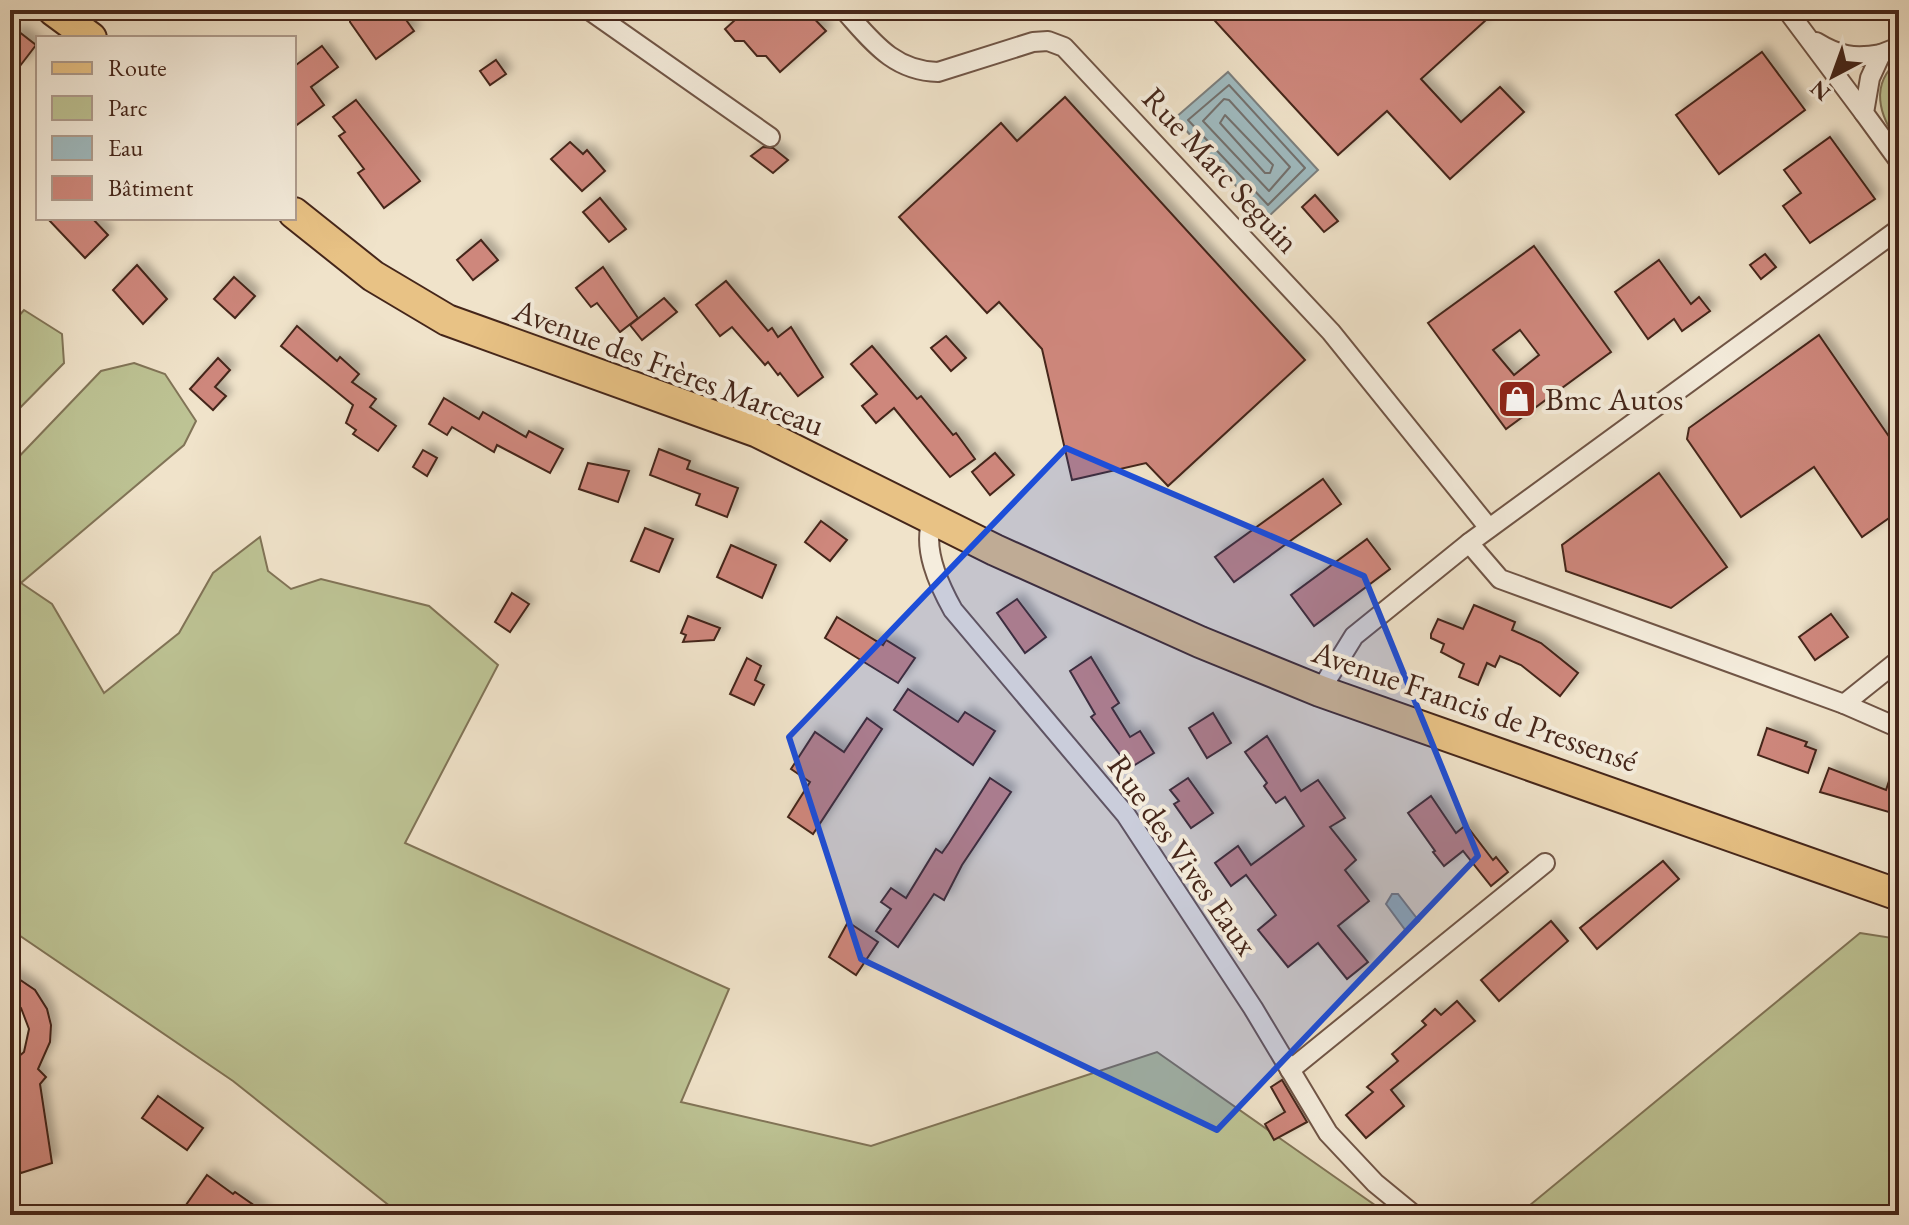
<svg xmlns="http://www.w3.org/2000/svg" width="1909" height="1225" viewBox="0 0 1909 1225" font-family="'EB Garamond',serif">
<style>
.green{fill:#bdc394;stroke:#817457;stroke-width:2}
.water{fill:#9fbbc1;stroke:#7b7f7e;stroke-width:2}
.lines{fill:none;stroke-linecap:round;stroke-linejoin:round}
.shore{stroke:#72706e;stroke-width:2}
.building{fill:#ce877b;stroke:#45261a;stroke-width:2;fill-rule:evenodd;filter:url(#shadow)}
.minor-casing{stroke:#705546;stroke-width:22}
.primary-casing{stroke:#45261a;stroke-width:34}
.minor{stroke:#f5eddd;stroke-width:18}
.primary{stroke:#e8c285;stroke-width:30}
.marked{fill:#1d4ed8;fill-opacity:0.2;stroke:#1d4ed8;stroke-width:6;stroke-linejoin:round}
.labels{text-anchor:middle;dominant-baseline:central;stroke-width:8;stroke-linejoin:round;paint-order:stroke}
.street-label{font-size:32px;fill:#45261a;stroke:#f5eddd}
.poi-label{font-size:32px;fill:#45261a;stroke:#f5eddd;text-anchor:start}
</style>
<defs>
<filter id="shadow"><feDropShadow dx="6" dy="-6" stdDeviation="4" flood-color="#0004"/></filter>
</defs>
<rect width="100%" height="100%" fill="#f0e3ca"/>
<filter id="stains"><feTurbulence type="fractalNoise" baseFrequency=".0025" numOctaves="4"/><feColorMatrix values="0 0 0 0 .2 0 0 0 0 .09 0 0 0 0 .02 0 0 0 .5 -.17"/></filter>
<radialGradient id="worn" r=".72"><stop offset=".6" stop-color="#630" stop-opacity="0"/><stop offset="1" stop-color="#630" stop-opacity=".3"/></radialGradient>
<g class="green">
<path d="M1899 60V143C1879 116 1869 84 1899 60Z"/>
<polygon points="24,310 62,334 64,363 10,418 10,326"/>
<polygon points="134,363 165,374 196,421 184,445 21,583 52,604 104,693 179,633 213,573 260,537 268,571 291,589 321,579 429,606 498,665 405,843 729,989 681,1102 871,1146 1157,1052 1389,1215 401,1215 233,1081 10,929 10,466 101,371"/>
<polygon points="1860,933 1899,939 1899,1215 1518,1215"/>
</g>
<g class="water">
<polygon points="1228,72 1318,170 1266,219 1175,118"/>
<polygon points="1392,894 1398,894 1419,921 1406,931 1386,904"/>
</g>
<g class="lines">
<g class="shore">
<polygon points="1229,85 1305,168 1268,205 1188,120"/>
<polygon points="1224,99 1229,100 1290,167 1269,191 1203,121"/>
<polygon points="1225,115 1273,165 1270,173 1265,173 1220,123"/>
</g>
</g>
<g class="building">
<polygon points="357,10 399,10 414,31 376,59 350,22 350,16"/>
<polygon points="746,10 806,10 826,31 780,72 766,56 757,56 744,41 735,41 725,29"/>
<polygon points="1205,10 1497,10 1421,79 1461,122 1500,87 1524,112 1450,179 1387,111 1338,155"/>
<polygon points="18,31 36,45 20,66 10,59 10,41"/>
<polygon points="322,46 338,67 311,87 324,105 294,127 294,63 296,65"/>
<polygon points="1762,52 1805,110 1719,174 1676,115"/>
<polygon points="496,60 506,74 490,85 480,71"/>
<polygon points="1065,97 1305,360 1168,486 1146,463 1072,480 1042,349 999,302 987,313 899,217 1001,123 1017,141"/>
<polygon points="356,100 420,181 384,208 358,173 364,169 339,136 345,132 333,117"/>
<polygon points="1830,137 1875,199 1810,243 1783,206 1801,193 1784,170"/>
<polygon points="570,142 583,154 587,150 605,171 582,191 551,159"/>
<polygon points="763,147 773,148 788,160 773,173 751,156"/>
<polygon points="1315,195 1338,221 1324,232 1302,207"/>
<polygon points="600,198 626,229 609,242 583,212"/>
<polygon points="47,218 92,218 108,235 85,258"/>
<polygon points="481,240 498,260 473,280 457,260"/>
<path d="M1534 246 1611 352 1506 429 1428 323ZM1520 330 1539 355 1514 375 1493 350Z"/>
<polygon points="1765,254 1776,267 1761,279 1750,265"/>
<polygon points="1659,260 1691,304 1699,297 1710,311 1682,331 1674,319 1648,339 1615,292"/>
<polygon points="137,265 167,299 143,324 113,290"/>
<polygon points="603,267 638,318 620,332 597,303 591,307 576,288"/>
<polygon points="234,277 255,296 235,318 214,299"/>
<polygon points="726,281 768,331 772,328 778,337 791,327 823,377 798,396 780,373 778,375 768,362 765,365 732,327 720,336 696,305"/>
<polygon points="664,298 677,312 642,340 630,325"/>
<polygon points="297,326 337,361 340,357 359,374 352,382 376,399 370,407 396,426 378,451 353,434 356,430 346,423 353,405 281,346"/>
<polygon points="1819,335 1899,451 1899,511 1862,537 1814,467 1741,517 1687,439 1689,428"/>
<polygon points="946,336 966,358 951,371 931,348"/>
<polygon points="872,346 917,399 921,396 953,435 956,433 975,459 950,477 894,408 876,423 862,406 877,394 851,364"/>
<polygon points="218,358 230,370 215,387 226,396 213,410 190,389"/>
<polygon points="444,398 479,419 483,412 526,437 529,431 563,449 550,473 497,445 494,452 452,427 447,435 429,424"/>
<polygon points="659,449 690,461 687,469 738,488 727,517 696,505 700,494 650,475"/>
<polygon points="423,450 437,458 427,476 413,467"/>
<polygon points="995,453 1014,475 990,495 972,472"/>
<polygon points="588,463 629,471 618,502 579,489"/>
<polygon points="1659,473 1727,567 1671,608 1566,571 1562,545"/>
<polygon points="1323,479 1341,504 1234,582 1215,557"/>
<polygon points="821,521 847,540 830,561 805,542"/>
<polygon points="645,528 673,539 659,572 631,561"/>
<polygon points="1367,539 1390,569 1314,626 1291,595"/>
<polygon points="731,545 776,565 762,598 717,577"/>
<polygon points="512,593 529,604 510,632 495,622"/>
<polygon points="1017,599 1046,637 1025,653 997,613"/>
<polygon points="1474,605 1515,622 1512,630 1541,643 1578,673 1560,696 1521,665 1500,656 1495,667 1487,663 1478,685 1459,677 1464,664 1441,652 1444,644 1431,638 1431,634 1438,619 1463,629"/>
<polygon points="1831,614 1848,637 1815,660 1799,637"/>
<polygon points="688,616 720,628 714,640 683,642 686,635 681,633"/>
<polygon points="837,617 883,645 886,640 915,658 898,683 825,638"/>
<polygon points="1091,657 1119,703 1112,708 1130,737 1140,731 1154,753 1130,768 1091,717 1095,714 1070,671"/>
<polygon points="747,658 761,666 755,680 764,685 754,705 730,694"/>
<polygon points="908,689 958,722 965,712 995,731 973,765 894,710"/>
<polygon points="1213,713 1231,743 1207,758 1189,728"/>
<polygon points="867,718 882,729 813,834 788,817 810,782 791,769 815,732 844,752"/>
<polygon points="1767,728 1807,742 1805,746 1816,750 1808,773 1758,755"/>
<polygon points="1267,736 1301,791 1318,780 1345,818 1330,827 1356,860 1345,870 1369,901 1338,926 1368,962 1347,979 1318,943 1288,967 1258,930 1276,915 1246,875 1231,886 1215,863 1238,846 1251,865 1304,826 1285,797 1276,803 1264,786 1267,783 1245,752"/>
<polygon points="1896,760 1899,815 1820,792 1829,768 1886,790"/>
<polygon points="990,778 1011,792 962,865 944,900 934,894 898,947 876,931 891,909 881,902 891,888 906,898 936,849 942,853 949,843"/>
<polygon points="1188,778 1213,813 1191,828 1174,804 1179,801 1170,790"/>
<polygon points="1431,796 1456,833 1466,825 1493,860 1496,857 1508,872 1491,886 1463,851 1444,866 1433,852 1435,851 1408,813"/>
<polygon points="1663,861 1679,879 1597,949 1580,928"/>
<polygon points="1551,921 1568,941 1499,1001 1481,980"/>
<polygon points="848,922 878,942 856,975 829,957"/>
<polygon points="10,973 35,990 47,1009 51,1025 50,1042 38,1069 46,1077 40,1084 52,1163 21,1173 10,1152 10,1064 24,1052 29,1029 21,1008 10,998"/>
<polygon points="1457,1001 1475,1021 1391,1090 1404,1106 1366,1138 1346,1115 1373,1092 1367,1087 1398,1061 1392,1054 1426,1025 1422,1021 1435,1009 1441,1015"/>
<polygon points="1282,1080 1307,1122 1274,1140 1265,1124 1285,1112 1271,1087"/>
<polygon points="158,1096 203,1128 187,1150 142,1118"/>
<polygon points="207,1175 233,1194 235,1192 268,1215 179,1215"/>
</g>
<g class="lines">
<defs>
<g id="minor">
<polyline points="589,10 770,137"/>
<path d="M844 10C872 41 893 71 938 72L1033 42 1048 41 1064 47 1331 332 1489 528"/>
<polyline points="1787,10 1864,113"/>
<path d="M1816 42C1839 56 1854 59 1881 54"/>
<polyline points="1899,47 1881,54 1870,78 1864,113 1899,161"/>
<path d="M933 518C921 547 939 585 953 610L1126 815 1253 1008 1328 1133 1375 1183 1414 1215"/>
<polyline points="1469,543 1500,579 1844,704 1899,660"/>
<polyline points="1320,691 1354,636 1469,543 1899,229"/>
<polyline points="1844,704 1899,728"/>
<polyline points="1290,1070 1545,863"/>
</g>
<g id="primary">
<polyline points="53,10 91,38"/>
<polyline points="294,213 373,276 447,320 758,432 995,550 1200,642 1320,691 1899,895"/>
</g>
</defs>
<use href="#minor" class="minor-casing"/>
<use href="#primary" class="primary-casing"/>
<use href="#minor" class="minor"/>
<use href="#primary" class="primary"/>
</g>
<path class="marked" d="M1066 448 1364 576 1478 856 1217 1130 861 959 789 737Z"/>
<defs>
<symbol id="shop-square" viewBox="-11 -11 22 22"><rect x="-9" y="-9" width="18" height="18" rx="4" fill="#8f2418" stroke="#f5eddd"/><path d="M-5-2.5h2.3a2.7 3.5 0 0 1 5.4 0H5L5.5 6h-11ZM-1.5-2.5h3a1.5 2.3 0 0 0-3 0Z" fill="#fff"/></symbol>
</defs>
<g fill-rule="evenodd">
<use href="#shop-square" x="1495" y="377" width="44" height="44"/>
</g>
<g class="labels">
<g class="street-label">
<text transform="translate(1221 170) rotate(47)">Rue Marc Seguin</text>
<text transform="translate(669 367) rotate(21)">Avenue des Frères Marceau</text>
<text transform="translate(1475 706) rotate(19)">Avenue Francis de Pressensé</text>
<text transform="translate(1183 855) rotate(55)">Rue des Vives Eaux</text>
</g>
<g class="poi-label">
<text x="1545" y="399">Bmc Autos</text>
</g>
</g>
<rect width="1909" height="1225" fill="none" stroke="#f0e3ca" stroke-width="40"/>
<rect x="12" y="12" width="1885" height="1201" fill="none" stroke="#45261a" stroke-width="4"/>
<rect x="20" y="20" width="1869" height="1185" fill="none" stroke="#45261a" stroke-width="2"/>
<rect x="36" y="36" width="260" height="184" fill="#f5eddd" stroke="#af9d8f" stroke-width="2"/>
<rect x="52" y="62" width="40" height="12" fill="#e8c285" stroke="#af9d8f" stroke-width="2"/>
<text x="108" y="76" font-size="24" fill="#45261a">Route</text>
<rect x="52" y="96" width="40" height="24" fill="#bdc394" stroke="#af9d8f" stroke-width="2"/>
<text x="108" y="116" font-size="24" fill="#45261a">Parc</text>
<rect x="52" y="136" width="40" height="24" fill="#9fbbc1" stroke="#af9d8f" stroke-width="2"/>
<text x="108" y="156" font-size="24" fill="#45261a">Eau</text>
<rect x="52" y="176" width="40" height="24" fill="#ce877b" stroke="#af9d8f" stroke-width="2"/>
<text x="108" y="196" font-size="24" fill="#45261a">Bâtiment</text>
<g transform="translate(1833 76) rotate(221)" stroke="#f5eddd" stroke-width="6" paint-order="stroke">
<path d="M0-6L14 30L0 20L-14 30Z" fill="#45261a"/>
<text y="-12" font-size="22" font-weight="bold" text-anchor="middle" fill="#45261a">N</text>
</g>
<rect width="100%" height="100%" filter="url(#stains)"/>
<rect width="100%" height="100%" fill="url(#worn)"/>
</svg>
